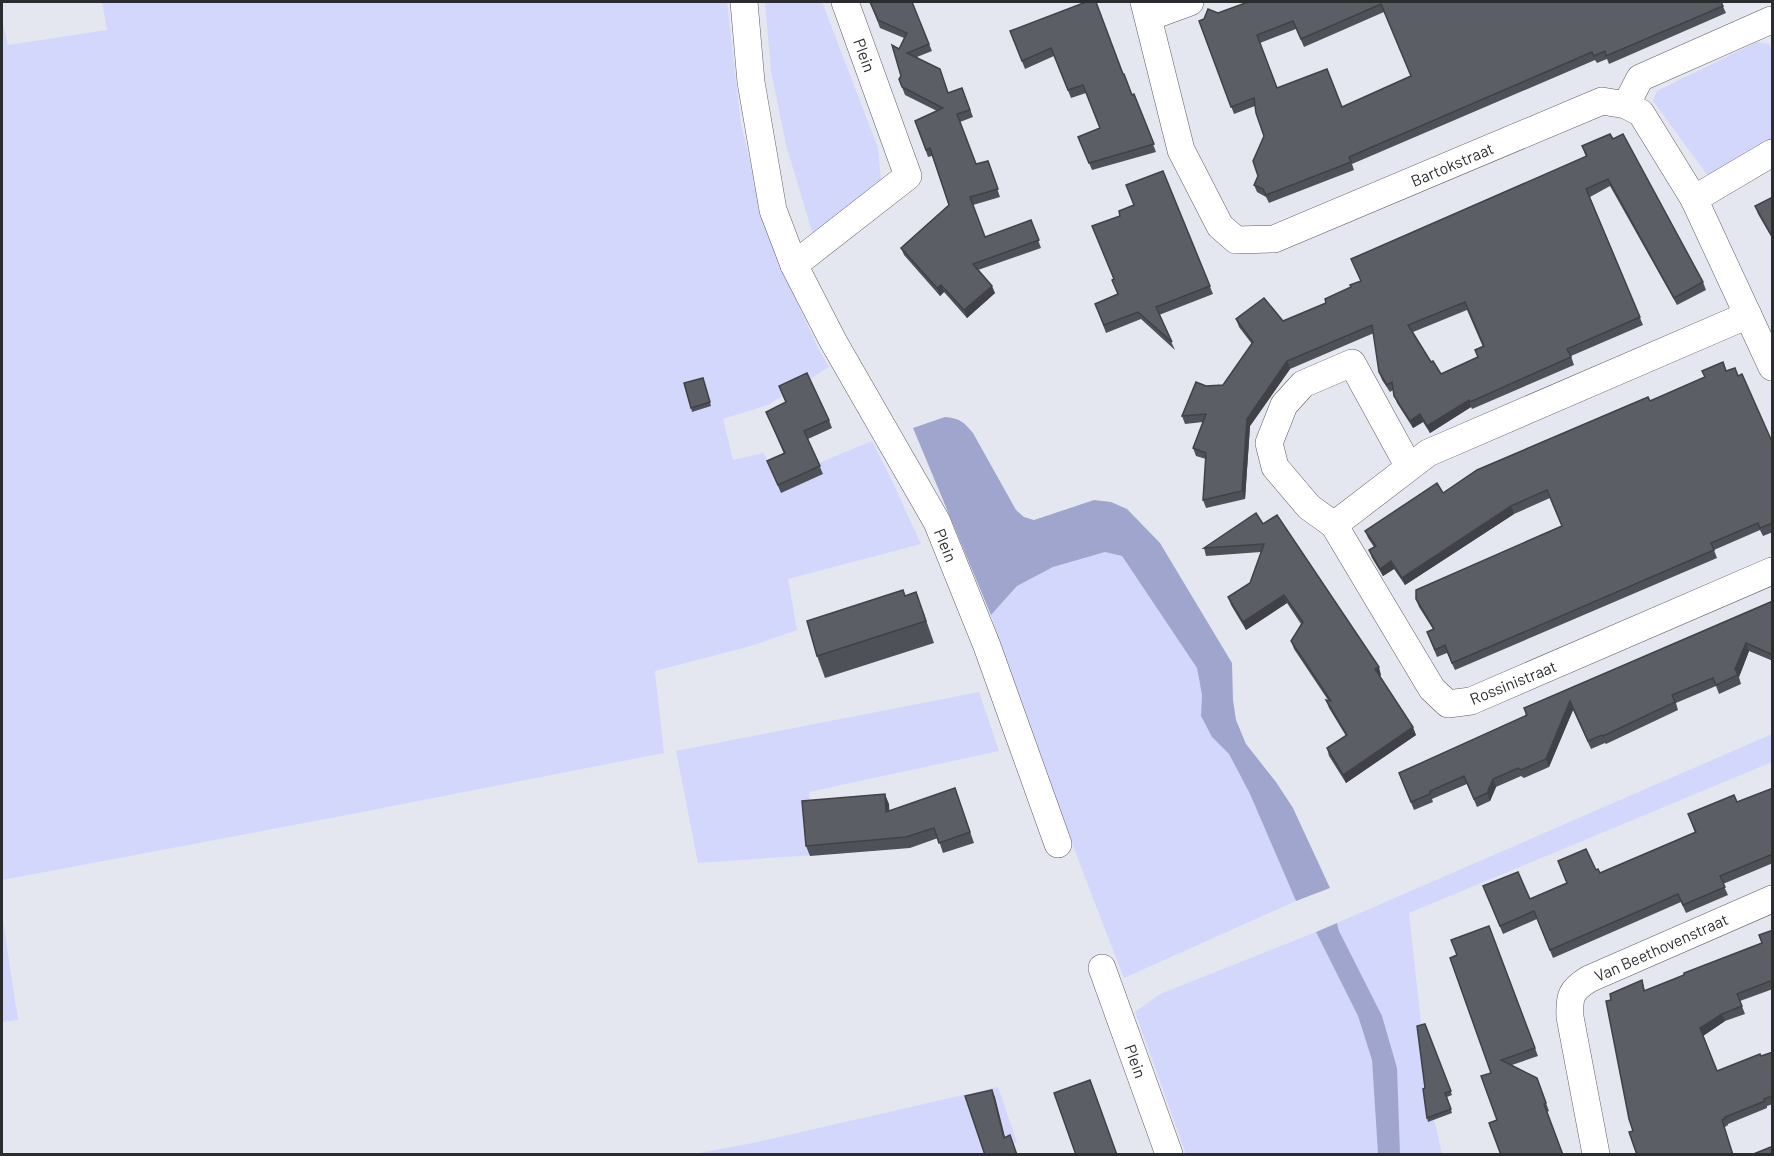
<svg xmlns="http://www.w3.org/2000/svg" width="1774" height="1156" viewBox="0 0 1774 1156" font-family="Barlow,sans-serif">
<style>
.green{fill:#d3d7fb}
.water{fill:#a0a5ce}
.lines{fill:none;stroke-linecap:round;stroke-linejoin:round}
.minor-casing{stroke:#5d5e66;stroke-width:28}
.minor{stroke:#fff;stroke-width:27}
.wall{fill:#4f5158;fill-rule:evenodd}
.shaded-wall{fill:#404247}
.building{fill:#5c5e66;stroke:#404247;stroke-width:1.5;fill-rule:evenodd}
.labels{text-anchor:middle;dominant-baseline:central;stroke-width:6;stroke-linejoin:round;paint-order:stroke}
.street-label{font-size:16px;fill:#2b2c2f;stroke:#fff}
</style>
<rect width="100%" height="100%" fill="#e5e7f0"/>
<g class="green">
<polygon points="102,2 727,2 741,124 760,204 784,273 817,346 829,367 768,405 723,419 733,460 764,453 775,481 872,441 893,483 921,544 788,579 797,630 751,646 655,671 664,753 347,815 2,880 2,21 8,45 107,30"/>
<polygon points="765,2 822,2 878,148 881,180 813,235 786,145 771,71"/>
<polygon points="1757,42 1769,44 1772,51 1772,143 1711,180 1653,101 1657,91"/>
<path d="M1105 552 1122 556 1197 668 1202 695 1201 716 1212 737 1229 754 1250 794 1296 901 1124 978C1077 858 1031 737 991 615L1017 586 1053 567Z"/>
<polygon points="979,692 999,751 809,792 814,855 698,863 676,751"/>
<polygon points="1772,734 1772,762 1409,913 1429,1096 1442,1154 1400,1154 1398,1135 1337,923"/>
<polygon points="2,914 18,1020 2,1022"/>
<polygon points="1316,932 1358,1016 1372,1060 1378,1154 1186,1154 1135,1012 1160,994"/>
<polygon points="998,1087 1017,1142 988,1152 988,1154 694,1154 753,1143"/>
</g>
<g class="water">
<path d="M945 417C959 418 964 422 973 433L1016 510 1024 517 1034 520 1094 500 1111 502 1127 509 1160 543 1232 663 1233 700 1236 720 1246 744 1276 782 1293 808 1330 888 1296 901 1250 794 1229 754 1212 737 1201 716 1202 695 1197 668 1122 556 1105 552 1053 567 1017 586 991 615 913 428Z"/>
<polygon points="1337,923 1339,931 1382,1016 1397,1068 1400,1154 1378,1154 1372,1060 1358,1016 1316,932"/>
</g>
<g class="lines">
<defs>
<g id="minor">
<polyline points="744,2 751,82 773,210 794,265 833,341 937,522 987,646 1058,844"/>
<polyline points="1144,2 1181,150 1220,226 1236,240 1274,239 1602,101 1626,105 1641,113 1694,199 1772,367"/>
<polyline points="1149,17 1190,2"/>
<polyline points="1626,105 1640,78 1771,20"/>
<polyline points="1694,199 1772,153"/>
<polyline points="794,265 908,176 845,2"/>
<polyline points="1748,315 1428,453 1334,525 1432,689 1448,704 1471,701 1772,571"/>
<polyline points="1334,525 1309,507 1275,467 1269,443 1284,405 1303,384 1352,363 1409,467"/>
<polyline points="1102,968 1169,1154"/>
<path d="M1596 1154 1570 1017C1569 996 1571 990 1589 979L1772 899"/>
</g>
</defs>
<use href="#minor" class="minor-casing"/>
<use href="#minor" class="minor"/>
</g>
<g class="wall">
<polygon points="870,2 912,2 932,51 917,57 948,93 962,88 973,117 960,122 976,164 988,161 1000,197 973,205 985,237 1031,220 1041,248 978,270 995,293 967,318 944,292 940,296 904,255 901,248 949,205 932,156 928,157 915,121 937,111 905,95 899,79 901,76 899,49 904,38 880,28"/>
<path d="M1248 2H1721L1726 13 1609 64 1607 59 1597 63 1595 60 1352 164 1354 170 1269 203 1266 197 1257 192 1254 185 1258 176 1264 136 1255 106 1234 114 1199 21ZM1384 12 1411 76 1342 107 1277 88 1260 43 1296 29 1304 47Z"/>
<polygon points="1010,31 1123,74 1132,95 1134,94 1156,152 1092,170 1078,137 1100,129 1086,93 1071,98 1054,56 1025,69"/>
<path d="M1582 146 1703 282 1706 290 1677 305 1610 186 1590 197 1643 325 1571 356 1574 365 1472 409 1471 407 1430 433 1423 422 1413 428 1397 403 1393 390 1390 392 1382 380 1379 372 1374 333 1290 369 1250 426 1245 499 1206 508 1203 500 1206 459 1196 456 1193 448 1203 422 1185 424 1182 416 1206 386 1223 385 1252 344 1239 327 1236 319 1283 321 1326 303 1351 287 1360 281 1586 157ZM1467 310 1483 347 1475 350 1478 357 1441 374 1431 362 1413 332Z"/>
<polygon points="1163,171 1213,294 1159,315 1175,350 1141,319 1106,333 1095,304 1118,294 1114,279 1120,216 1134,205"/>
<polygon points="1773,197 1773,240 1758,214 1755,206"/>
<polygon points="1726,371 1738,376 1773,444 1773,532 1763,536 1760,530 1714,550 1717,558 1455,670 1447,653 1437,657 1430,640 1433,629 1419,607 1416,599 1562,526 1550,498 1514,514 1405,585 1394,569 1383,576 1372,558 1369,550 1374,547 1368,538 1365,531 1443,493 1650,401"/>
<polygon points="703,378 711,406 692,412 691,408"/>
<polygon points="779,386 829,420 832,428 808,439 823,474 781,493 767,461 784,454 766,412 786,403"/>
<polygon points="1263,524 1381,675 1380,676 1416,735 1346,783 1329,756 1327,748 1346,736 1329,708 1326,700 1328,700 1294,649 1291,641 1301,624 1287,603 1246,630 1231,605 1228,597 1250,583 1261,552 1206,556 1204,548"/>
<polygon points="905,595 924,614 934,643 825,678 817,656"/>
<polygon points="1773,601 1773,661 1749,651 1739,677 1741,684 1719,694 1716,686 1676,703 1678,710 1606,744 1605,743 1591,749 1573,710 1549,767 1524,778 1521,776 1496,787 1490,801 1477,807 1467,784 1432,799 1433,802 1414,810 1402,781 1526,716 1524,708"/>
<polygon points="955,788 974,843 943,853 938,838 910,848 810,856 806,846 889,804 889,811"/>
<polygon points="1773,788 1773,863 1723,884 1728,895 1686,913 1681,902 1553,958 1537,919 1503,934 1483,886 1530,899 1567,884 1558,861 1596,870 1600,873 1695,833 1688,814 1737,802"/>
<polygon points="1489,926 1538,1056 1512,1065 1537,1078 1549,1111 1547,1112 1497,1120 1491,1073 1456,955"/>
<polygon points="1773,930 1773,989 1740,1001 1745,1014 1725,1021 1703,1036 1717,1071 1773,1052 1773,1104 1767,1106 1767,1108 1728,1124 1728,1125 1725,1127 1633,1131 1611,1000 1642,980 1645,991 1762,943"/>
<polygon points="1425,1024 1452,1095 1447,1097 1452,1113 1428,1122 1427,1118 1425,1088"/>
</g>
<g class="shaded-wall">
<polygon points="941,285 944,292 940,296 937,288"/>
<polygon points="992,286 995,293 967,318 964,310"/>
<polygon points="1287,361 1290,369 1250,426 1245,499 1242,491 1247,419"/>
<polygon points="1469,400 1471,407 1430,433 1427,426"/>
<polygon points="1420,414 1423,422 1413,428 1410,421"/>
<polygon points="1511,506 1514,514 1405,585 1402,578"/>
<polygon points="1391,561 1394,569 1383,576 1380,569"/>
<polygon points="1284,595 1287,603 1246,630 1243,622"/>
<polygon points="1746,643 1749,651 1739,677 1735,669"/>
<polygon points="1379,667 1381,675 1378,677 1375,669"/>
<polygon points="1570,701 1573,710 1549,767 1546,759"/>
<polygon points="1413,727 1416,735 1346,783 1343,775"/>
<polygon points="1493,779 1496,787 1490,801 1487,793"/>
<polygon points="885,794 889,804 890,822 886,812"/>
<polygon points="1722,1014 1725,1021 1703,1036 1700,1028"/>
<polygon points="992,1090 995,1097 1007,1145 1004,1138"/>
</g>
<g class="building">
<polygon points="870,2 912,2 929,44 907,53 940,69 948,93 962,88 970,110 957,114 976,164 988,161 998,189 970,197 985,237 1031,220 1039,240 973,264 992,286 964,310 941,285 937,288 901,248 949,205 930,148 926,150 915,121 943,108 902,87 899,79 901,76 892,45 899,49 907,33 878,20"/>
<polygon points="1086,2 1096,2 1123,74 1124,74 1132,95 1134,94 1154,144 1089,163 1078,137 1100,128 1083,85 1068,90 1051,48 1022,61 1010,31"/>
<path d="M1248 2H1721L1723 6 1606 56 1605 51 1594 56 1592 52 1349 157 1351 162 1266 195 1263 189 1254 185 1258 176 1253 161 1264 136 1256 113 1254 98 1231 107 1199 21 1204 19 1208 9 1218 13ZM1381 4 1411 76 1342 107 1327 69 1277 88 1257 35 1293 21 1301 39Z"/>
<path d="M1610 134 1613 139 1623 134 1703 282 1674 298 1608 179 1586 189 1640 317 1567 349 1571 357 1470 402 1469 400 1427 426 1420 414 1410 421 1394 396 1392 382 1387 385 1379 372 1372 325 1287 361 1247 419 1242 491 1203 500 1206 453 1193 448 1206 414 1182 416 1196 382 1206 386 1223 385 1253 342 1236 319 1264 298 1283 321 1326 303 1325 299 1351 287 1350 285 1361 281 1351 259 1587 156 1582 146ZM1465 302 1484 346 1475 350 1478 357 1441 374 1433 361 1431 362 1408 325Z"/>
<polygon points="1163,171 1210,286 1156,307 1172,342 1138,312 1104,325 1095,304 1118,294 1112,280 1114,279 1092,226 1120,216 1119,211 1134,205 1126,185"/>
<polygon points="1773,197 1773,238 1755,206"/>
<polygon points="1723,362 1726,371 1735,368 1738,376 1742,374 1773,444 1773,523 1760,528 1758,523 1711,543 1714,550 1452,663 1445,645 1435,650 1427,632 1434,629 1416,599 1416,590 1562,526 1547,490 1511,506 1402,578 1391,561 1380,569 1369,550 1376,546 1365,531 1437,483 1443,493 1477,470 1648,397 1650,401 1705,377 1702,371"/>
<polygon points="807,373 829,420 804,431 820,466 778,485 767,461 785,453 766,412 786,402 779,386"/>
<polygon points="703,378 710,402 691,408 684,383"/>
<polygon points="1256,513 1263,524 1277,515 1379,667 1375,669 1413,727 1343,775 1327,748 1347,735 1326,700 1331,701 1291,641 1303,622 1284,595 1243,622 1228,597 1250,583 1264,544 1204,548"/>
<polygon points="903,590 905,596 916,592 926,621 817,656 807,621"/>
<polygon points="1773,601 1773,655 1746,643 1735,669 1738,675 1716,685 1713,678 1672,695 1675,702 1603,736 1602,735 1588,741 1570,701 1546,759 1521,770 1518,768 1493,779 1487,793 1474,799 1464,776 1430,791 1430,794 1411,802 1399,773 1527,715 1524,708"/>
<polygon points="955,788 970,832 939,843 934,828 906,837 806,846 802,801 885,794 886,812"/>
<polygon points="1773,788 1773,854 1720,876 1725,887 1683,905 1678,894 1550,950 1534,911 1500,926 1483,886 1518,872 1530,899 1567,883 1558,861 1586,849 1596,870 1598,869 1600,873 1696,832 1688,814 1734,795 1737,802"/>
<polygon points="1489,926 1535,1048 1501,1060 1537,1078 1546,1103 1544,1104 1563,1155 1501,1155 1489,1123 1497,1120 1481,1076 1491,1073 1450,958 1457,955 1451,940"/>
<polygon points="1773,930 1773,980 1737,994 1742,1006 1722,1014 1700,1028 1717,1071 1760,1054 1761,1056 1773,1052 1773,1096 1764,1099 1765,1101 1725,1117 1726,1118 1722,1120 1733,1155 1637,1155 1629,1132 1633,1131 1629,1119 1606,1001 1611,1000 1610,994 1642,980 1644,991 1684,975 1684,973 1762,943 1759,935"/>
<polygon points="1425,1024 1451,1091 1445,1093 1451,1109 1427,1118 1423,1089 1425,1088 1417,1026"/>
<polygon points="1090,1080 1117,1155 1076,1155 1054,1093"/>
<polygon points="992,1090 1004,1138 1010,1135 1017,1155 985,1155 965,1096"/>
<polygon points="1773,1146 1773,1155 1751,1155"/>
</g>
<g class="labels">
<g class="street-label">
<text transform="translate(865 55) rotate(70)">Plein</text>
<text transform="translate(1452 164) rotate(-23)">Bartokstraat</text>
<text transform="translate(946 545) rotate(68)">Plein</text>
<text transform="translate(1513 682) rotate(-22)">Rossinistraat</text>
<text transform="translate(1661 947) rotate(-24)">Van Beethovenstraat</text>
<text transform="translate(1136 1061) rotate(70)">Plein</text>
</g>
</g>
<rect width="1774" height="1156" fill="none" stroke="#2b2c2f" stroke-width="6"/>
</svg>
